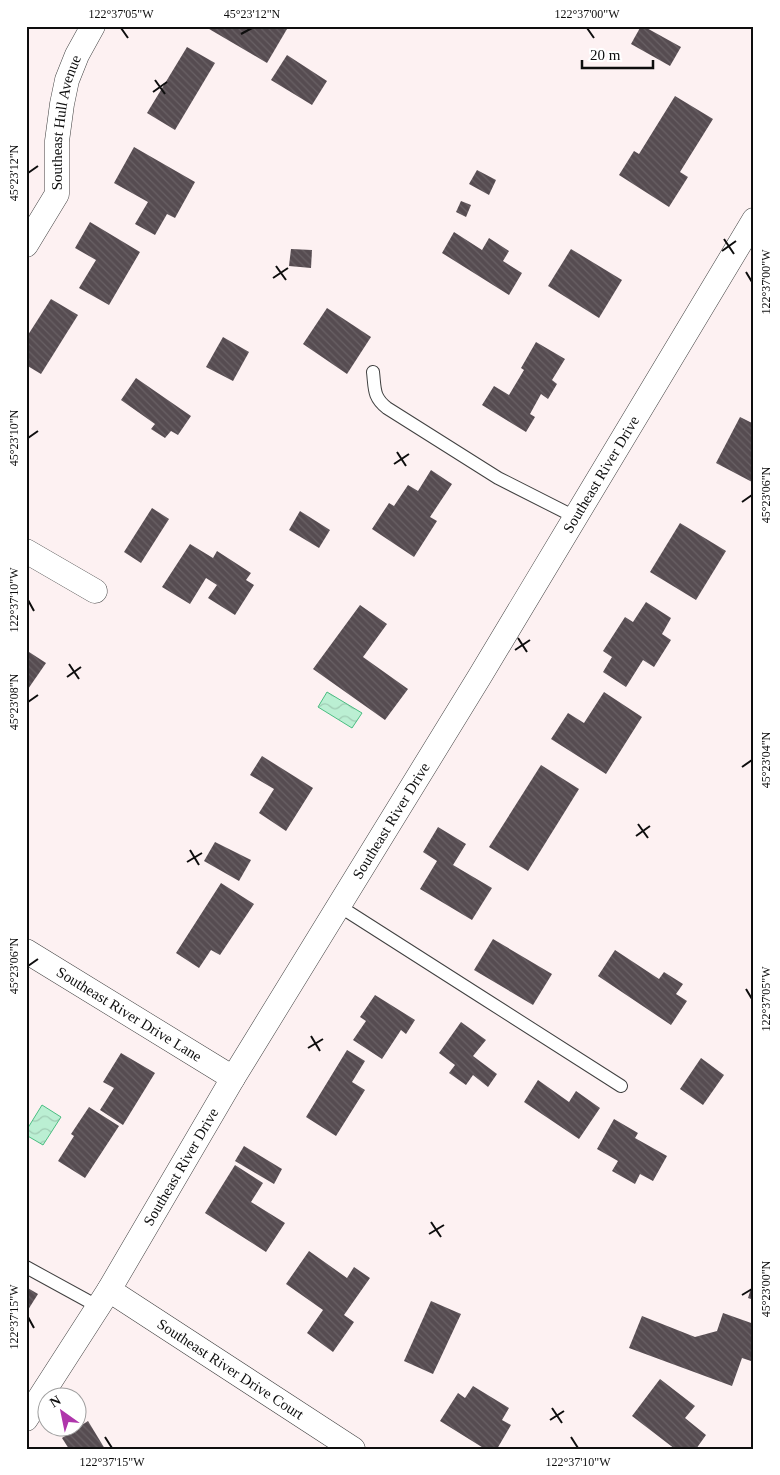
<svg xmlns="http://www.w3.org/2000/svg" width="780" height="1475" viewBox="0 0 780 1475" font-family="'Times New Roman',serif">
<style>
.water{fill:url(#water-waves);stroke:#4abe82}
.building{fill:url(#building-back-hatch)}
.lines{fill:none;stroke-linecap:round;stroke-linejoin:round}
.lane-casing{stroke:#414141;stroke-width:14}
.street-casing{stroke:#414141;stroke-width:25}
.lane{stroke:#fff;stroke-width:12}
.street{stroke:#fff;stroke-width:24}
.ticks{fill:none;stroke:#0e0e0e;stroke-width:2}
.labels{text-anchor:middle;dominant-baseline:central;stroke-width:5;stroke-linejoin:round;paint-order:stroke}
.street-label{font-size:15px;fill:#0e0e0e;stroke:#fff}
.neatline{fill:none;stroke:#0e0e0e;stroke-width:2}
.ticks-label{font-size:12px;text-anchor:middle;fill:#0e0e0e}
</style>
<defs>
<pattern id="water-waves" width="16" height="10" patternUnits="userSpaceOnUse" patternTransform="scale(1.25)"><rect width="16" height="10" fill="#bbefd3"/><path d="M0 5q4-4 8 0t8 0" fill="none" stroke="#a0ccb4"/></pattern>
<pattern id="building-back-hatch" width="6" height="6" patternUnits="userSpaceOnUse" patternTransform="scale(1.25)"><rect width="6" height="6" fill="#564c51"/><path d="M-1 5l2 2M0 0l6 6M5-1l2 2" fill="none" stroke="#696165"/></pattern>
</defs>
<rect width="100%" height="100%" fill="#fdf1f2"/>
<g class="water">
<polygon points="327,692 362,713 352,728 318,707"/>
<polygon points="42,1105 61,1117 43,1145 26,1135 26,1131"/>
</g>
<g class="building">
<polygon points="204,26 281,26 287,29 267,63"/>
<polygon points="641,26 643,26 681,47 670,66 631,44"/>
<polygon points="187,47 215,63 175,130 147,113"/>
<polygon points="287,55 327,81 312,105 271,80"/>
<polygon points="675,96 713,119 680,172 688,177 669,207 619,175 634,151 639,154"/>
<polygon points="134,147 195,182 175,218 167,214 155,235 135,224 148,202 114,183"/>
<polygon points="477,170 496,180 489,195 469,184"/>
<polygon points="461,201 471,205 466,217 456,212"/>
<polygon points="90,222 140,252 109,305 79,288 96,260 75,248"/>
<polygon points="454,232 482,250 489,238 509,251 503,261 522,273 509,295 442,253"/>
<polygon points="291,249 312,250 311,268 289,266"/>
<polygon points="571,249 622,280 599,318 548,286"/>
<polygon points="51,299 78,315 41,374 26,365 26,338"/>
<polygon points="327,308 371,337 347,374 303,344"/>
<polygon points="223,337 249,352 233,381 206,367"/>
<polygon points="536,342 565,359 552,380 557,384 548,399 541,394 530,414 535,417 526,432 482,405 494,386 509,395 524,370 521,368"/>
<polygon points="136,378 191,416 178,435 171,431 165,438 151,429 155,424 121,400"/>
<polygon points="740,417 754,424 754,479 752,482 716,463"/>
<polygon points="431,470 452,484 430,517 437,521 414,557 372,529 389,503 394,506 408,485 418,491"/>
<polygon points="152,508 169,519 141,563 124,552"/>
<polygon points="300,511 330,530 319,548 289,530"/>
<polygon points="680,523 726,551 696,600 650,572"/>
<polygon points="190,544 213,558 217,551 251,573 246,580 254,585 235,615 208,598 217,585 206,578 190,604 162,587"/>
<polygon points="646,602 671,618 662,634 671,640 654,667 643,660 626,687 603,672 612,657 603,651 625,617 633,622"/>
<polygon points="360,605 387,624 363,657 408,689 385,720 313,669"/>
<polygon points="26,650 46,663 26,692"/>
<polygon points="604,692 642,717 606,774 551,739 568,713 584,723"/>
<polygon points="262,756 313,788 286,831 259,813 274,789 250,775"/>
<polygon points="541,765 579,789 528,871 489,847"/>
<polygon points="438,827 466,844 453,865 492,888 472,920 420,889 437,861 423,852"/>
<polygon points="215,842 251,860 239,881 204,861"/>
<polygon points="221,883 254,904 220,955 211,950 199,968 176,953"/>
<polygon points="493,939 552,974 533,1005 474,970"/>
<polygon points="615,950 659,979 664,972 683,984 676,994 687,1001 671,1025 598,976"/>
<polygon points="375,995 415,1020 406,1034 401,1030 382,1059 353,1040 366,1021 360,1017"/>
<polygon points="461,1022 486,1040 473,1056 497,1074 488,1087 473,1075 466,1085 449,1073 455,1065 439,1053"/>
<polygon points="347,1050 365,1061 352,1082 365,1090 336,1136 306,1117"/>
<polygon points="121,1053 155,1073 123,1125 100,1110 114,1088 103,1082"/>
<polygon points="701,1058 724,1075 703,1105 680,1089"/>
<polygon points="538,1080 569,1102 576,1091 600,1108 579,1139 524,1102"/>
<polygon points="89,1107 119,1126 85,1178 58,1161 74,1136 71,1134"/>
<polygon points="614,1119 638,1133 635,1138 667,1156 653,1181 640,1174 635,1184 612,1171 618,1161 597,1149"/>
<polygon points="244,1146 282,1169 274,1184 235,1161"/>
<polygon points="235,1165 263,1183 251,1202 285,1223 266,1252 205,1213"/>
<polygon points="309,1251 347,1278 354,1267 370,1278 344,1315 354,1322 333,1352 307,1333 323,1310 286,1284"/>
<polygon points="753,1282 754,1282 754,1300 748,1298"/>
<polygon points="26,1287 38,1294 26,1313"/>
<polygon points="431,1301 461,1314 433,1374 404,1361"/>
<polygon points="723,1313 754,1324 754,1362 742,1358 732,1386 629,1348 642,1316 695,1337 717,1331"/>
<polygon points="660,1379 695,1406 685,1418 706,1435 696,1449 675,1449 632,1416"/>
<polygon points="473,1386 509,1408 502,1420 511,1425 497,1449 485,1449 440,1421 458,1393 465,1398"/>
<polygon points="88,1421 105,1449 69,1449 62,1438"/>
</g>
<g class="lines">
<defs>
<g id="lane">
<path d="M373 372C375 389 373 397 387 408L498 478 575 517"/>
<path d="M339 906C433 965 527 1027 621 1086"/>
<polyline points="26,1267 99,1307"/>
</g>
<g id="street">
<path id="s1" d="M26 245 57 194V141L62 104 67 80 77 55 93 26"/>
<polyline points="26,551 95,591"/>
<path id="s2" d="M26 951 233 1078"/>
<path id="s3" d="M109 1290 353 1449"/>
<path id="s4" d="M26 1419 109 1290 233 1078 480 676 754 220"/>
</g>
</defs>
<use href="#lane" class="lane-casing"/>
<use href="#street" class="street-casing"/>
<use href="#lane" class="lane"/>
<use href="#street" class="street"/>
</g>
<path class="ticks" d="M121 28 128 38M587 28 594 38M241 34 252 28M155 80 165 94M153 92 167 82M28 173 38 166M724 239 734 254M722 251 736 241M276 266 286 280M746 272 752 282M273 278 288 268M28 438 38 431M397 452 406 466M394 464 409 454M742 502 752 495M28 600 34 611M518 638 527 652M515 650 530 640M69 664 79 679M67 677 81 667M28 702 38 695M742 767 752 760M638 824 648 838M636 836 650 826M190 850 199 865M187 862 202 853M28 966 38 959M746 989 752 999M311 1036 320 1051M308 1048 323 1039M431 1222 441 1237M429 1234 444 1225M742 1295 752 1289M28 1317 34 1328M552 1408 562 1423M550 1420 564 1411M105 1437 112 1448M571 1437 578 1448"/>
<g class="labels">
<g class="street-label">
<text stroke="none"><textPath href="#s1" startOffset="132">Southeast Hull Avenue</textPath></text>
<text stroke="none"><textPath href="#s4" startOffset="1106">Southeast River Drive</textPath></text>
<text stroke="none"><textPath href="#s4" startOffset="701">Southeast River Drive</textPath></text>
<text stroke="none"><textPath href="#s2" startOffset="121">Southeast River Drive Lane</textPath></text>
<text stroke="none"><textPath href="#s4" startOffset="296">Southeast River Drive</textPath></text>
<text stroke="none"><textPath href="#s3" startOffset="145">Southeast River Drive Court</textPath></text>
</g>
</g>
<rect width="780" height="1475" fill="none" stroke="#ffffff" stroke-width="55"/>
<g transform="translate(62 1412) rotate(327)"><circle r="24" fill="#ffffff" stroke="#9f9f9f"/>
<path d="M0-4L9 19L0 12L-9 19Z" fill="#af35ab"/>
<text y="-8" font-size="14" font-weight="bold" text-anchor="middle" fill="#0e0e0e">N</text>
</g>
<path d="M582 60v8h71v-8" fill="none" stroke="#0e0e0e" stroke-width="2.5"/>
<text x="590" y="60" font-size="15" fill="#0e0e0e" stroke="#ffffff" stroke-width="4" paint-order="stroke">20 m</text>
<rect x="28" y="28" width="724" height="1420" class="neatline"/>
<g class="ticks-label">
<text x="121" y="18">122°37'05"W</text>
<text x="252" y="18">45°23'12"N</text>
<text x="587" y="18">122°37'00"W</text>
<text transform="translate(14 173) rotate(-90)" y="4">45°23'12"N</text>
<text transform="translate(766 282) rotate(-90)" y="4">122°37'00"W</text>
<text transform="translate(14 438) rotate(-90)" y="4">45°23'10"N</text>
<text transform="translate(766 495) rotate(-90)" y="4">45°23'06"N</text>
<text transform="translate(14 600) rotate(-90)" y="4">122°37'10"W</text>
<text transform="translate(14 702) rotate(-90)" y="4">45°23'08"N</text>
<text transform="translate(766 760) rotate(-90)" y="4">45°23'04"N</text>
<text transform="translate(14 966) rotate(-90)" y="4">45°23'06"N</text>
<text transform="translate(766 999) rotate(-90)" y="4">122°37'05"W</text>
<text transform="translate(766 1289) rotate(-90)" y="4">45°23'00"N</text>
<text transform="translate(14 1317) rotate(-90)" y="4">122°37'15"W</text>
<text x="112" y="1466">122°37'15"W</text>
<text x="578" y="1466">122°37'10"W</text>
</g>
</svg>
